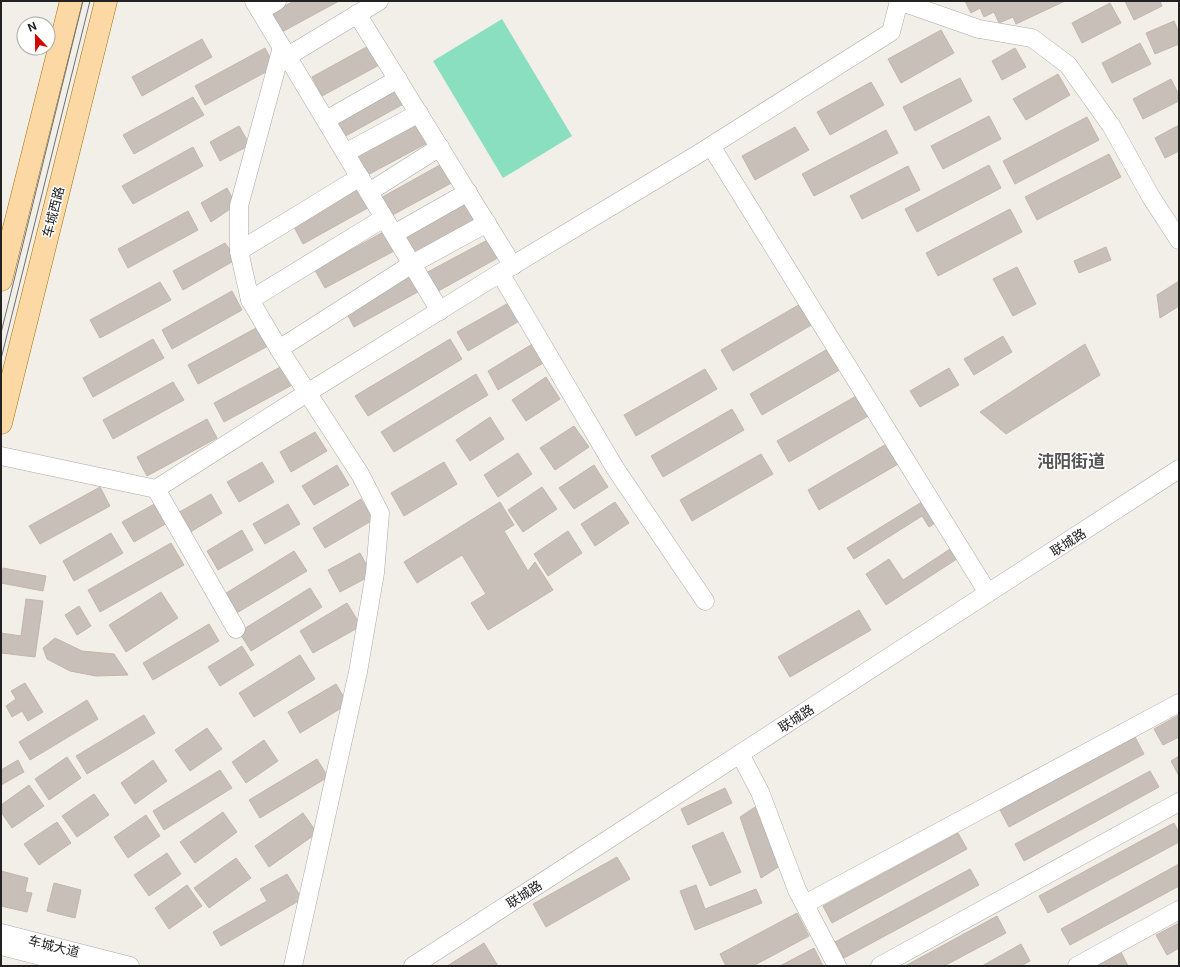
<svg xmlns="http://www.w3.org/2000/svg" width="1180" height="967" viewBox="0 0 1180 967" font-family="Inter,'Noto Sans SC',sans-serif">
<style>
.pitch{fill:#89dfc0}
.building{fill:#c7bfb8;stroke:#c4b6ab}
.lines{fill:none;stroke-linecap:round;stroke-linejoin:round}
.minor-casing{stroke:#a9a9a9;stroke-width:19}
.major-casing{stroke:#9e6e02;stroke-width:23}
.minor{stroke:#fff;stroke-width:18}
.major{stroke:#fbd8a4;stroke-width:22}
.tram{stroke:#707070;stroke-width:1}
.labels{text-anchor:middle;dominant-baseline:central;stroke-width:3;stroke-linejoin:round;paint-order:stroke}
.street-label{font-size:13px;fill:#222;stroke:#fff}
.district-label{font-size:17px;font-weight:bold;fill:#555;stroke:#fff}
</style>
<rect width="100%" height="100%" fill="#f2efe9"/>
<polygon class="pitch" points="502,19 572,136 503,178 433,61"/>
<g class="building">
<polygon points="294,1 339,1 280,33 270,14"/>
<polygon points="965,1 1065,1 1016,24 1013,17 999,23 994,12 984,17 980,8 971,13"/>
<polygon points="1125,1 1160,1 1162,6 1134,20"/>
<polygon points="1110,3 1121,23 1082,43 1072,23"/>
<polygon points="1174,21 1179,33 1179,44 1155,54 1146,33"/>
<polygon points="941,30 954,53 901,83 888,59"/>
<polygon points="202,39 212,57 142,96 132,77"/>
<polygon points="1140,43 1151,64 1112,83 1102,63"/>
<polygon points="372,44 383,63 322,96 312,77"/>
<polygon points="265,48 275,67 205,105 195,86"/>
<polygon points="1015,48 1026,67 1002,80 992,61"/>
<polygon points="1058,74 1070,95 1026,120 1013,99"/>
<polygon points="960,78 972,101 915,131 903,107"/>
<polygon points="1171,79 1179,95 1179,101 1143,119 1133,99"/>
<polygon points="871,82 884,105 830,135 817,112"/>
<polygon points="397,83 407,102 342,138 331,120"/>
<polygon points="193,97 204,115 134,154 123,135"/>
<polygon points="989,116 1001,139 943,169 931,146"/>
<polygon points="1087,117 1099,140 1015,184 1003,161"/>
<polygon points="422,121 433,140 362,178 352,159"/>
<polygon points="1179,125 1179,151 1165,158 1155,138"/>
<polygon points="239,126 250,145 220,161 210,142"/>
<polygon points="795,127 809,150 755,180 742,156"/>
<polygon points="886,130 898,153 814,196 802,174"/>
<polygon points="193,147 203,166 133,204 122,186"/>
<polygon points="1109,154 1121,177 1037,220 1025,197"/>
<polygon points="447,161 457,180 387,218 377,200"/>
<polygon points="989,165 1001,188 917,232 905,209"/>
<polygon points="908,166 920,190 862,219 850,196"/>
<polygon points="363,187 373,205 303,244 293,225"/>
<polygon points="227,188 236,205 211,222 201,203"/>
<polygon points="468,200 479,219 408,257 398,238"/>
<polygon points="1010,209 1022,232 938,276 926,253"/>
<polygon points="188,211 198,230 128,268 118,249"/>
<polygon points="385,231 396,250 325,288 315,270"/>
<polygon points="493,237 503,255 433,294 422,275"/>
<polygon points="225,243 237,259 183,290 173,271"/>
<polygon points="1106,247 1111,260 1079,273 1074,261"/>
<polygon points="1017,267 1036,304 1013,316 993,279"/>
<polygon points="414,270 425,288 354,327 344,308"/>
<polygon points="1179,281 1179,306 1160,318 1157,295"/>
<polygon points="160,282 171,300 100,338 90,320"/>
<polygon points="232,291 242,310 172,349 162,330"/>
<polygon points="512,301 521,320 468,351 457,332"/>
<polygon points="802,303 813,324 733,371 721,350"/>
<polygon points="258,327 268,346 198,384 188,365"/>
<polygon points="1003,336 1012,352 974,375 964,359"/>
<polygon points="153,339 164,358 93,397 83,378"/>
<polygon points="450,339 462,359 368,416 355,396"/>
<polygon points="534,343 545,362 498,390 488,371"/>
<polygon points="1085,344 1100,375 1006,434 980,412"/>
<polygon points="831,347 843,368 762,415 750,394"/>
<polygon points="284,365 294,384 224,422 214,403"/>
<polygon points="949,368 959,385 920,407 910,391"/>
<polygon points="705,369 717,389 636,436 624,415"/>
<polygon points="476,374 488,395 394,452 381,432"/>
<polygon points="546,377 560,399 526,421 512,400"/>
<polygon points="173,382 184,400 113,439 103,420"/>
<polygon points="858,395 870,415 789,462 777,441"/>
<polygon points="732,409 744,430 663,477 651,456"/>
<polygon points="490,417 504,439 470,461 456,440"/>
<polygon points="207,419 217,438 147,476 137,457"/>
<polygon points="574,426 589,447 555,470 540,448"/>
<polygon points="315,432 327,451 291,472 280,452"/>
<polygon points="888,443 900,463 819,510 808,490"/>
<polygon points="518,453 532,474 498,497 484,475"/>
<polygon points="761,454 773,474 692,521 680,500"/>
<polygon points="262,462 274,482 239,502 227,482"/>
<polygon points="444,462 457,484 404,516 391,493"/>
<polygon points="337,465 349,485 314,505 302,486"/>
<polygon points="594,465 608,487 574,509 559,488"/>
<polygon points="100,487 110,506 40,544 29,526"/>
<polygon points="542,487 557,509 523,532 508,510"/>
<polygon points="211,494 222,513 187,534 176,514"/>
<polygon points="361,499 373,520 325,548 313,528"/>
<polygon points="925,500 938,521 929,527 922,516 854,559 847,548"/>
<polygon points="158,502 169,522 134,542 122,522"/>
<polygon points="500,502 514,525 504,531 528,571 535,562 553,590 488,630 471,603 486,594 462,555 417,583 404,562"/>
<polygon points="615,502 629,523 595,546 581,524"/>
<polygon points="288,504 300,524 265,544 253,524"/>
<polygon points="242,530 253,550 218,570 207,551"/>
<polygon points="568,531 582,553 548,576 534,554"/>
<polygon points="111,533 123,553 74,581 63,561"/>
<polygon points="171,543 184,565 100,612 88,590"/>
<polygon points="953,547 960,557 886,605 866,574 889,559 903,580"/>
<polygon points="294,551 307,571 235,614 223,595"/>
<polygon points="360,553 372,575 340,592 328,570"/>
<polygon points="3,568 46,576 43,591 1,583"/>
<polygon points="310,588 322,607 251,651 239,632"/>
<polygon points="161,592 178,618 126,652 109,625"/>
<polygon points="26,599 43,601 35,657 1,653 1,633 21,636"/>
<polygon points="347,603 361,626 313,653 300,631"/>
<polygon points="79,606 91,626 77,635 65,615"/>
<polygon points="859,610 871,630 790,677 778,657"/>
<polygon points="209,624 219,641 153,680 143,663"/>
<polygon points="55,638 82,651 114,654 128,675 96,676 70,671 47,659 43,648"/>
<polygon points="242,646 254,665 220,686 208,667"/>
<polygon points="300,655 315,679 254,717 239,693"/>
<polygon points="25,683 43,712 28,721 22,711 12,717 6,706 16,699 11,691"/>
<polygon points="336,684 348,704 300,733 288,712"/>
<polygon points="87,700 98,719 30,760 19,742"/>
<polygon points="144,715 155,733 87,774 76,756"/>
<polygon points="1179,715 1179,737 1163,745 1154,729"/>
<polygon points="207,728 222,749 190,771 175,750"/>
<polygon points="1135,737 1144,754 1009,827 1000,810"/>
<polygon points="264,740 278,761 246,783 232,762"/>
<polygon points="1179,756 1179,776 1171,761"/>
<polygon points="67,757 81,778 49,800 35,779"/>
<polygon points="317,759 328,777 260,818 249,800"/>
<polygon points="18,760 24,772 1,785 1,770"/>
<polygon points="153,760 167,781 135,804 121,783"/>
<polygon points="220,770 232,788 164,830 153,811"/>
<polygon points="1150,771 1159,787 1024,861 1015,844"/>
<polygon points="29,785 44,806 12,828 1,812 1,805"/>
<polygon points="725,788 732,803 688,825 681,809"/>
<polygon points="94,794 109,815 77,837 62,816"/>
<polygon points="758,805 780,866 761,878 740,817"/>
<polygon points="223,812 237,832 195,863 180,842"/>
<polygon points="303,813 317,833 269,867 255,846"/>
<polygon points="146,815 160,836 128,858 114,837"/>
<polygon points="57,822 71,843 39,865 24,844"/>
<polygon points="1174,823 1179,833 1179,842 1048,913 1039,896"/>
<polygon points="723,832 741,872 710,886 692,846"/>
<polygon points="958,833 967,849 832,923 823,906"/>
<polygon points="167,853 181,874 149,896 134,875"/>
<polygon points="617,857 630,879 546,927 533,904"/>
<polygon points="236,858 251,878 209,908 194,888"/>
<polygon points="1179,864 1179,886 1070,945 1061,929"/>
<polygon points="970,869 979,885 844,958 835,942"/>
<polygon points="1,871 28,878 25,892 32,893 27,912 1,906"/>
<polygon points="287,874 302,899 221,946 213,932 267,901 260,889"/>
<polygon points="54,883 81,890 75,918 47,911"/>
<polygon points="187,885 202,906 169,929 155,908"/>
<polygon points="696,885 705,909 756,889 762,903 695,930 680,891"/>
<polygon points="797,913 809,936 753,966 726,966 720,954"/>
<polygon points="997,916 1006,933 944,966 905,966"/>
<polygon points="1179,923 1179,948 1167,955 1156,935"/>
<polygon points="484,943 498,966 447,966"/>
<polygon points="1021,944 1030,961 1021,966 982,966"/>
<polygon points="814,948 823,966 780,966"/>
<polygon points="1121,952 1128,966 1094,966"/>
</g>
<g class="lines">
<defs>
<g id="minor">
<polyline points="254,1 440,311"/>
<polyline points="899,1 979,29 1032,38 1068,65 1112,127 1151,197 1179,240"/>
<polyline points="260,11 277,1"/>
<polyline points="357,14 513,266"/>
<polyline points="282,47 239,206 239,251 250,300 279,349 360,474 380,513 375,573 358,672 293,966"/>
<polyline points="288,56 379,1"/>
<polyline points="326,120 398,79"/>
<polyline points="711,146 988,593"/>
<polyline points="345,153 419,113"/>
<polyline points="369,192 440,147"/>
<polyline points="394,234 468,192"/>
<polyline points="239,251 360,177"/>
<polyline points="500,273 615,468 705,601"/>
<polyline points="250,300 384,218"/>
<polyline points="279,349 412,264 487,223"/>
<polyline points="1,456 156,489 236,629"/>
<polyline points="156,489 307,393 500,273 695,156 891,32 899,1"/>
<polyline points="740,754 760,792 797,890 837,966"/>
<polyline points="805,904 1179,703"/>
<polyline points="1,933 130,966"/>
<polyline points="1,946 80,966"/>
<polyline points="413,966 1179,469"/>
<polyline points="880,966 1179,802"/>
<polyline points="1077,966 1179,910"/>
</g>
<g id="major">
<polyline points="1,280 71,1"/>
<polyline points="1,423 106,1"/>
</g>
</defs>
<use href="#minor" class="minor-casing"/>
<use href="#major" class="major-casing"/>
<use href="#minor" class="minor"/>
<use href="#major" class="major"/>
<g class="tram">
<polyline points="1,333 83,1"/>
<polyline points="1,359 90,1"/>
</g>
</g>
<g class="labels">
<g class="street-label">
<text transform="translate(53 212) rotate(-76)">车城西路</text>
<text transform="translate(1068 542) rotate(-33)">联城路</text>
<text transform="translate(796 718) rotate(-33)">联城路</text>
<text transform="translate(524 894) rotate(-33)">联城路</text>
<text transform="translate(54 946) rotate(14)">车城大道</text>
</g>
<g class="district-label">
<text x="1071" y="461">沌阳街道</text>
</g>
</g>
<rect width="1180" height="967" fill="none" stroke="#222222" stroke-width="4"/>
<g transform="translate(36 36) rotate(338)"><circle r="19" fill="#ffffff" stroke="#a7a7a7"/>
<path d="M0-3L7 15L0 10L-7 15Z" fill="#d10702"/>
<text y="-6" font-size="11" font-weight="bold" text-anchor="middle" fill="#222222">N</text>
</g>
</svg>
